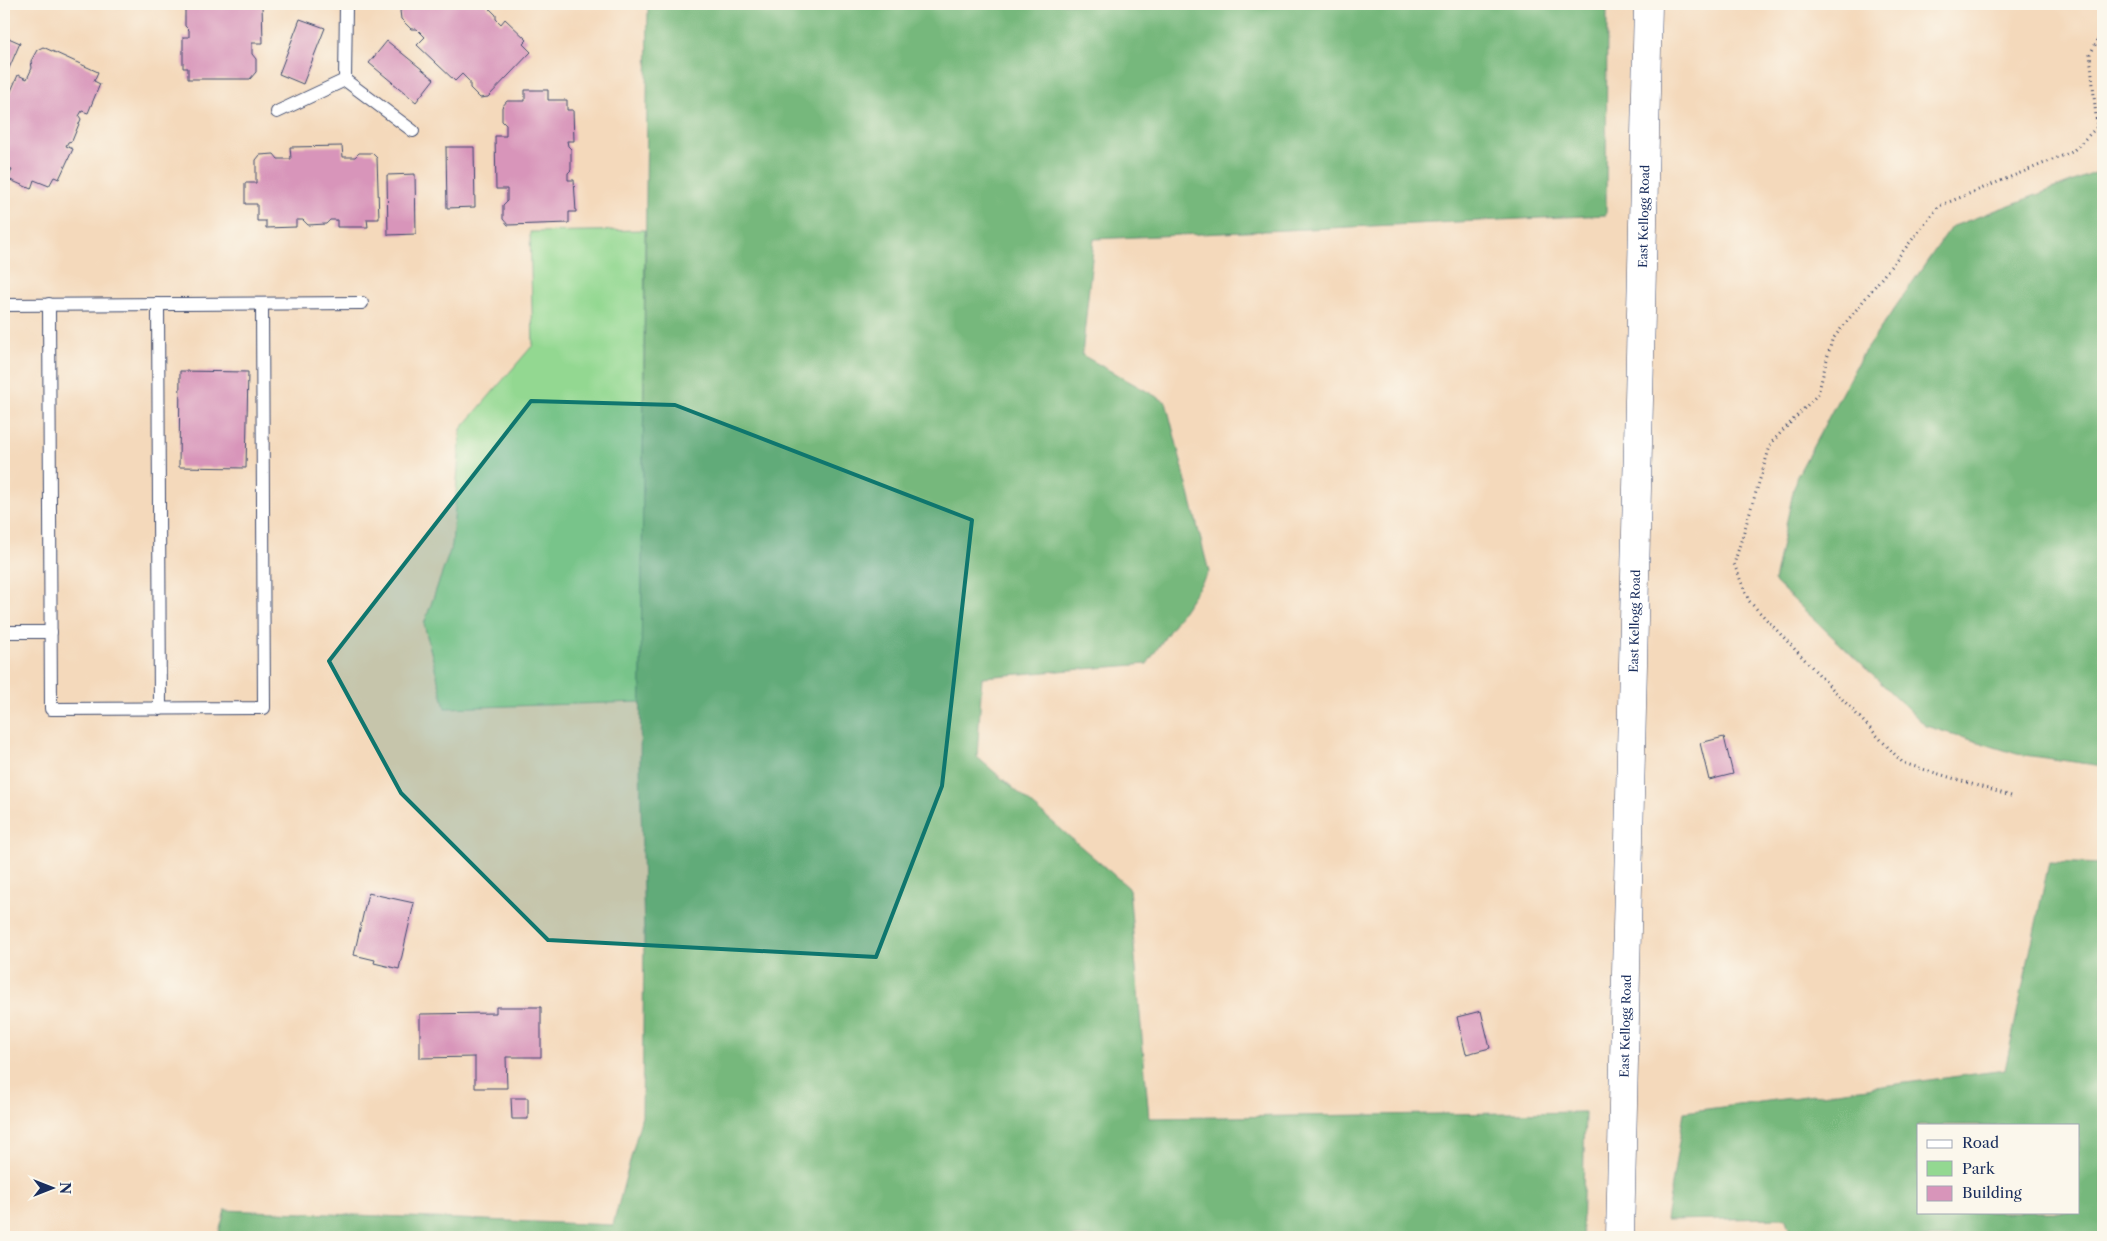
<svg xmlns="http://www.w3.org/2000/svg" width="2107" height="1241" viewBox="0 0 2107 1241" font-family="'Libre Caslon Text',serif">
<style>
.green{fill:#93d891;stroke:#578478}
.forest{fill:#76b87b;stroke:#48746c;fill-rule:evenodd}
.building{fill:#d895ba}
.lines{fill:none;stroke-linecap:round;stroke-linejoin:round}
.service-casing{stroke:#3c486c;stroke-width:14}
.tertiary-casing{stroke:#3c486c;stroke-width:29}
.path{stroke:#3c486c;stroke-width:3;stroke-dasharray:1 4;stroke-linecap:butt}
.service{stroke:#fff;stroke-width:12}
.tertiary{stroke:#fff;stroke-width:28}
.marked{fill:#0f766e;fill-opacity:0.2;stroke:#0f766e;stroke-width:4;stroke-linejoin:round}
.labels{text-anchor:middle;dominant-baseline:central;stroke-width:4;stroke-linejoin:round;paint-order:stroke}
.street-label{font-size:12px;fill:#1b2f5e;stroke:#fbf7ec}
</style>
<rect width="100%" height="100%" fill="#fbf7ec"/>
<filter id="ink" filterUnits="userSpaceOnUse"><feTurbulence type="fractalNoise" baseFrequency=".02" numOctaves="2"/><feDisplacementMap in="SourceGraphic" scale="10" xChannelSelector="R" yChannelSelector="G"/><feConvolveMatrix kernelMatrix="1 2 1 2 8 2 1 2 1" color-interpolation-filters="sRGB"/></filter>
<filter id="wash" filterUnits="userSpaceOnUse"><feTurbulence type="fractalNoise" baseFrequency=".0096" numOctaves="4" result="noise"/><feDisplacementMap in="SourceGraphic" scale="20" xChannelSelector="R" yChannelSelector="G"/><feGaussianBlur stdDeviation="1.12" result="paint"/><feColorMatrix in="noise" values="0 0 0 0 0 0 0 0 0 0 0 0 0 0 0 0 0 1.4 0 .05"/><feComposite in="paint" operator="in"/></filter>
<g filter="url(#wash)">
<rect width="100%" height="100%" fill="#f4d9bb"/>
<polygon class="green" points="645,230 641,702 445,708 424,624 452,545 461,429 533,345 530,232"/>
<g class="forest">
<polygon points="648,4 1607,4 1606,215 1094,239 1082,355 1166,402 1209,572 1147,664 982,677 977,757 1129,888 1149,1118 1585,1112 1582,1237 218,1237 225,1210 613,1225 642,1116 644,937 640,765"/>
<polygon points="2103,170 2103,766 2017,754 1926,726 1774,581 1796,478 1862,355 1951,227"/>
<path d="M2049 862 2103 864V1237H1793L1785 1218 1666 1220 1684 1112 2005 1070ZM1918 1125H2078V1212H1918Z"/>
</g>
<g id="blocks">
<g class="building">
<polygon points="188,4 262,4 263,43 252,43 252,54 256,59 256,72 250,79 188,79 188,68 183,68 183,37 189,37 189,30 185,26 185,7"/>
<polygon points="407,4 485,4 496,15 496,19 501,24 505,19 527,40 523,44 531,52 488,97 480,98 470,88 470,82 462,74 455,81 417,45 425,37 417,29 411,29 401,19 400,11"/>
<polygon points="300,19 325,28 303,84 279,74"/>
<polygon points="4,36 20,43 4,80"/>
<polygon points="387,41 434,79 416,102 369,63"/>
<polygon points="43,47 98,72 94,81 100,84 88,113 82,111 79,116 81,119 72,141 68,142 66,146 73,149 59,179 54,177 49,186 34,180 31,189 8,179 12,170 4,166 4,137 8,127 4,125 4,107 18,75 27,79 32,68 31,61 37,50"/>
<polygon points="525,90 548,90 548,100 567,100 567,110 573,110 574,141 567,141 568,146 571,149 571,170 568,173 568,180 574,180 576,212 569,212 569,223 508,225 503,219 503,205 507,201 507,189 496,189 495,136 506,136 506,125 502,121 502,107 507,101 525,101"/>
<polygon points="342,146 343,157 355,157 359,153 372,153 377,158 379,219 367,219 368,227 337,227 337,220 330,220 326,224 308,225 303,220 296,220 296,227 266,228 266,221 257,221 257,204 245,204 245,183 256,183 256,160 260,155 274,154 278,159 291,159 290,147"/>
<polygon points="446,147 474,147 475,207 447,208"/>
<polygon points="415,174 416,234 388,235 387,175"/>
<polygon points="180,371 248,372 246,468 179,467"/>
<polygon points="1724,737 1733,774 1709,780 1700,743"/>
<polygon points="368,893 414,903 399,969 374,963 375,960 354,955"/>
<polygon points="496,1007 541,1007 541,1057 506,1057 507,1088 475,1088 475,1057 420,1058 420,1014 496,1013"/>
<polygon points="1481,1011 1490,1048 1466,1054 1457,1017"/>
<polygon points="511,1098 528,1098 528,1119 512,1119"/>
</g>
</g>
</g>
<g filter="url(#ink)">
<use href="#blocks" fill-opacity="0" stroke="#3c486c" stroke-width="1"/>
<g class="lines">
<defs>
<g id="service">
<polyline points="346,4 345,80 413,131"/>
<polyline points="277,112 345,80"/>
<polyline points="49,304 51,709 264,708 262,304"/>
<polyline points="158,304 160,709"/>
<polyline points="4,305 362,303"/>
<polyline points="4,632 51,632"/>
</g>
<g id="tertiary">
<path id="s1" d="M1620 1237 1648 4"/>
</g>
</defs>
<use href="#service" class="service-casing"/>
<use href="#tertiary" class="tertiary-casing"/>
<polyline class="path" points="2011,796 1903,763 1749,601 1734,564 1771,443 1818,394 1832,340 1939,206 2072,152 2097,127 2090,54 2103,31"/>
<use href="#service" class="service"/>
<use href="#tertiary" class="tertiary"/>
</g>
</g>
<path class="marked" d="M531 401 675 405 972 520 942 786 876 957 548 940 401 793 329 661Z"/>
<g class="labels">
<g class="street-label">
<text stroke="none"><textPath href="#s1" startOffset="1021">East Kellogg Road</textPath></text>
<text stroke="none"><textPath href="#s1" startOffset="616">East Kellogg Road</textPath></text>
<text stroke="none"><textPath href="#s1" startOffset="211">East Kellogg Road</textPath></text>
</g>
</g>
<rect width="2107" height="1241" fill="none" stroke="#fbf7ec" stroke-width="20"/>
<rect x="1917" y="1124" width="162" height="90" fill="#fbf7ec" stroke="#a1a7b3"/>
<rect x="1927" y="1140" width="25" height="8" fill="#ffffff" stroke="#a1a7b3"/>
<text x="1962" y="1148" font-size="15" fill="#1b2f5e">Road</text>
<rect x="1927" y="1161" width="25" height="15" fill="#93d891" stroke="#a1a7b3"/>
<text x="1962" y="1174" font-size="15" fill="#1b2f5e">Park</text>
<rect x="1927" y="1186" width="25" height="15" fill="#d895ba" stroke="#a1a7b3"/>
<text x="1962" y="1198" font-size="15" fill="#1b2f5e">Building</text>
<g transform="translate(52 1188) rotate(90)" stroke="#fbf7ec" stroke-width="4" paint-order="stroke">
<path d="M0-4L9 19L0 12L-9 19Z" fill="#1b2f5e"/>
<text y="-8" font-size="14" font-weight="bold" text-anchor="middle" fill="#1b2f5e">N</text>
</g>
</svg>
